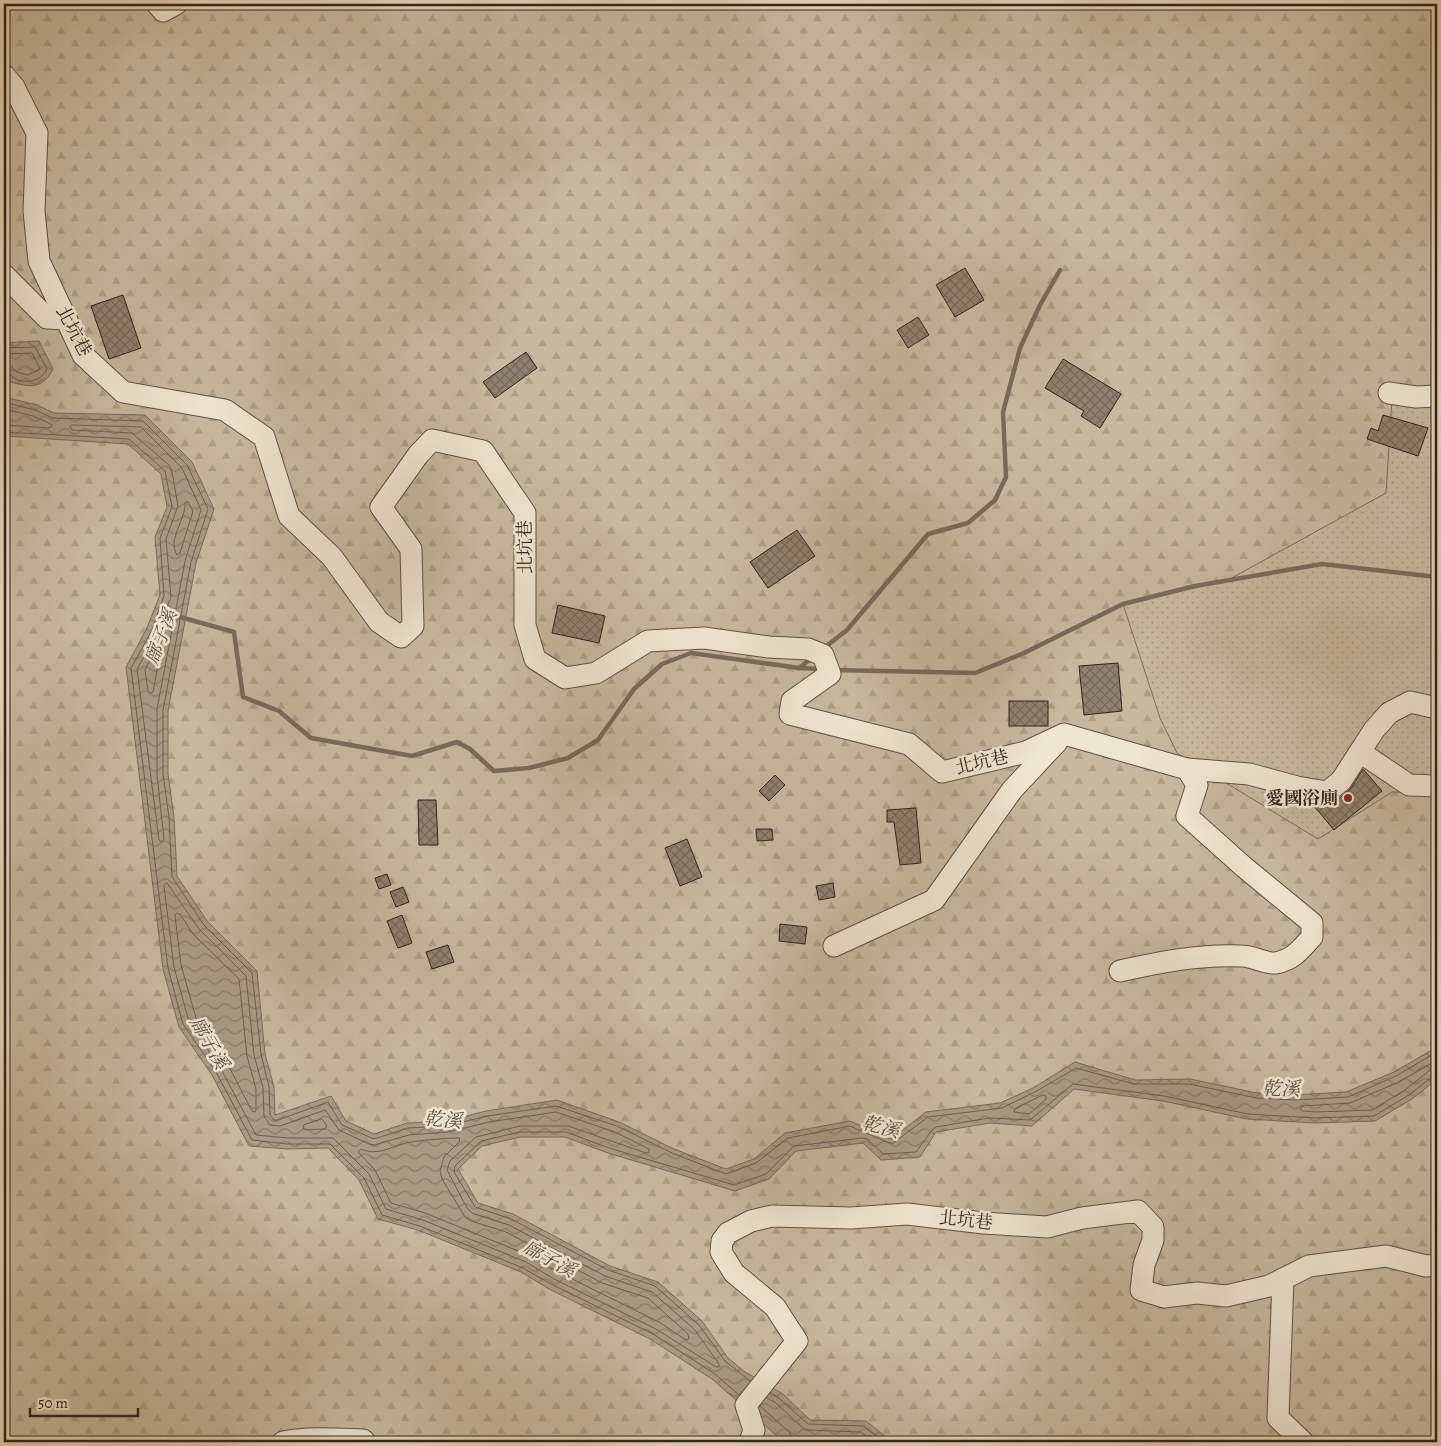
<svg xmlns="http://www.w3.org/2000/svg" width="1441" height="1446" viewBox="0 0 1441 1446" font-family="Alegreya,'Noto Serif TC',serif">
<style>
.forest{fill:url(#forest-firs);stroke:#7c6e5e}
.park{fill:url(#park-dots);stroke:#7c6e5e}
.water{fill:url(#water-waves);stroke:#786a5b}
.lines{fill:none;stroke-linecap:round;stroke-linejoin:round}
.shore{stroke:#6c5e51;stroke-width:1}
.stream{stroke:#786a5b;stroke-width:4.5}
.building{fill:url(#building-cross-hatch);stroke:#30231e}
.minor-casing{stroke:#5e5045;stroke-width:23}
.minor{stroke:#efe6d2;stroke-width:21}
.poi-dot{fill:#8f2418;stroke:#efe6d2;stroke-width:2}
.labels{text-anchor:middle;dominant-baseline:central;stroke-width:5;stroke-linejoin:round;paint-order:stroke}
.street-label{font-size:18px;fill:#30231e;stroke:#efe6d2}
.poi-label{font-size:18px;font-weight:bold;fill:#30231e;stroke:#efe6d2;text-anchor:end}
.water-label{font-size:19px;font-style:italic;fill:#5a4d42;stroke:#efe6d2}
</style>
<defs>
<pattern id="forest-firs" width="22" height="20" patternUnits="userSpaceOnUse" patternTransform="scale(1.25)"><rect width="22" height="20" fill="#c7b99f"/><path d="M5 1l3.5 6h-7zM16 11l3.5 6h-7z" fill="#ab9f88"/></pattern>
<pattern id="park-dots" width="8" height="8" patternUnits="userSpaceOnUse" patternTransform="scale(1.25)"><rect width="8" height="8" fill="#c7b99f"/><path d="M2 2h.1M6 6h.1" fill="none" stroke="#ab9f88" stroke-width="1.8" stroke-linecap="round"/></pattern>
<pattern id="water-waves" width="16" height="10" patternUnits="userSpaceOnUse" patternTransform="scale(1.25)"><rect width="16" height="10" fill="#a89a84"/><path d="M0 5q4-4 8 0t8 0" fill="none" stroke="#897d6b"/></pattern>
<pattern id="building-cross-hatch" width="8" height="8" patternUnits="userSpaceOnUse" patternTransform="scale(1.25)"><rect width="8" height="8" fill="#8f816f"/><path d="M0 0l8 8M0 8l8-8" fill="none" stroke="#75695b"/></pattern>
</defs>
<rect width="100%" height="100%" fill="#e6d8b9"/>
<filter id="stains"><feTurbulence type="fractalNoise" baseFrequency=".004" numOctaves="4"/><feColorMatrix values="0 0 0 0 .2 0 0 0 0 .09 0 0 0 0 .02 0 0 0 .5 -.17"/></filter>
<radialGradient id="worn" r=".72"><stop offset=".6" stop-color="#630" stop-opacity="0"/><stop offset="1" stop-color="#630" stop-opacity=".3"/></radialGradient>
<rect class="forest" x="4" y="4" width="1433" height="1438"/>
<polygon class="park" points="1392,399 1437,401 1437,793 1392,792 1318,839 1177,753 1160,718 1123,604 1228,580 1386,493"/>
<g class="water">
<path d="M39 341 53 369C42 390 30 387 10 382L4 373V343Z"/>
<polygon points="4,397 37,405 54,413 145,415 192,462 214,509 196,563 168,711 168,774 174,817 177,876 207,921 257,971 265,1054 274,1087 275,1115 331,1096 346,1121 374,1134 407,1123 447,1121 486,1111 557,1100 619,1122 674,1149 726,1169 754,1159 785,1133 850,1121 891,1139 926,1112 1000,1103 1033,1088 1075,1062 1135,1080 1190,1079 1257,1093 1294,1095 1346,1092 1394,1072 1437,1047 1437,1079 1412,1099 1375,1121 1315,1123 1247,1119 1163,1101 1074,1089 1032,1126 990,1123 936,1132 920,1157 881,1160 863,1143 796,1151 769,1179 735,1191 608,1153 565,1137 520,1137 482,1146 458,1169 478,1203 513,1214 610,1266 658,1282 702,1321 728,1358 745,1372 783,1394 810,1420 866,1421 892,1442 784,1442 712,1379 650,1339 549,1289 521,1272 418,1230 378,1219 359,1180 328,1148 287,1149 249,1146 212,1075 179,1027 163,969 126,667 146,630 160,595 155,537 167,507 161,474 128,444 4,436"/>
</g>
<g class="lines">
<g class="shore">
<path d="M4 348 35 347 47 369C42 381 25 385 14 378 9 375 10 372 4 371"/>
<polyline points="4,354 32,353 40,369 28,375 17,372 11,366 4,364"/>
<polyline points="4,402 35,410 53,418 143,421 187,465 208,509 191,562 163,710 163,774 169,817 172,877 204,925 252,973 261,1054 269,1087 270,1115 274,1120 278,1120 328,1102 342,1125 374,1139 408,1128 447,1126 487,1116 556,1106 617,1126 672,1153 726,1174 756,1163 788,1138 850,1126 889,1143 893,1143 928,1117 1002,1108 1035,1092 1076,1068 1134,1084 1189,1084 1257,1098 1295,1100 1348,1097 1396,1076 1437,1052"/>
<polyline points="4,409 33,416 51,424 52,426 49,428 4,425"/>
<polygon points="72,425 141,427 182,468 201,510 185,561 157,709 157,775 164,839 162,842 159,840 137,669 156,635 171,597 166,539 178,506 172,472 169,465 132,433 72,430 70,427"/>
<polyline points="4,432 129,439 165,471 172,507 160,538 164,596 151,632 131,668 168,968 183,1024 216,1072 252,1140 287,1144 330,1144 364,1178 382,1215 420,1226 523,1268 551,1284 653,1334 715,1374 739,1395"/>
<path d="M188 502 193 511 180 553 177 555C167 539 186 520 185 503Z"/>
<polygon points="155,652 158,652 160,654 153,692 150,693 148,691 145,670"/>
<polygon points="167,883 199,929 246,976 254,1055 263,1088 264,1116 270,1125 280,1126 325,1110 339,1130 369,1144 374,1145 409,1135 448,1132 489,1122 556,1112 615,1132 649,1149 649,1152 646,1153 568,1126 520,1126 476,1137 450,1161 447,1170 467,1208 472,1213 509,1225 605,1276 652,1292 694,1329 719,1364 719,1367 716,1367 656,1329 554,1279 526,1262 423,1220 386,1209 369,1174 333,1138 288,1138 256,1135 221,1069 189,1022 174,967 164,886"/>
<polygon points="177,913 180,914 193,934 239,979 247,1056 256,1089 256,1110 255,1112 252,1111 228,1065 196,1018 181,965 175,916"/>
<polyline points="1437,1060 1399,1082 1350,1103 1302,1106 1300,1109 1302,1111 1316,1112 1372,1110 1405,1090 1430,1070 1437,1069"/>
<polygon points="1043,1095 1046,1096 1046,1099 1029,1114 1014,1112 1015,1109"/>
<polygon points="322,1119 327,1126 325,1129 305,1130 303,1128 304,1125"/>
<path d="M459 1138 460 1141 444 1157 440 1171 442 1179 465 1217 471 1221 506 1232 602 1283 648 1298 688 1334 689 1339 686 1340 659 1322 558 1272 528 1255 425 1213 391 1203 375 1170 358 1152 361 1149C379 1157 393 1145 411 1142 425 1140 446 1138 459 1138Z"/>
<polyline points="750,1381 725,1361 699,1325 655,1286 608,1270 511,1219 475,1207 454,1172 455,1166 481,1141 520,1132 566,1132 609,1148 734,1185 766,1174 794,1146 863,1138 867,1139 883,1154 916,1152 932,1130 936,1127 989,1118 1030,1120 1073,1084 1164,1096 1248,1114 1315,1118 1374,1116 1409,1095 1433,1076 1437,1075"/>
<polyline points="771,1393 780,1399 808,1424 864,1426 884,1442"/>
<polyline points="767,1398 776,1403 805,1430 861,1432 874,1442"/>
<polyline points="760,1406 790,1433 793,1442"/>
<polyline points="801,1442 801,1439 803,1438 858,1440 862,1442"/>
</g>
<g class="stream">
<polyline points="180,617 234,632 243,697 279,711 311,738 412,756 457,742 470,749 494,771 529,768 568,758 598,740 634,689 662,664 691,653 799,668 821,669"/>
<polyline points="824,648 847,630 928,534 968,523 995,500 1006,477 1003,412 1020,348 1040,305 1060,270"/>
<polyline points="799,668 812,658"/>
<polyline points="834,670 975,673 1024,653 1123,604 1195,586 1322,564 1437,577"/>
</g>
</g>
<g class="building">
<polygon points="965,268 984,300 955,317 936,285"/>
<polygon points="123,295 141,348 109,359 91,306"/>
<polygon points="918,317 929,335 908,348 897,330"/>
<polygon points="526,352 537,368 495,398 483,382"/>
<polygon points="1063,359 1121,394 1100,428 1081,416 1084,411 1045,388"/>
<polygon points="1383,415 1428,428 1418,456 1367,439 1371,428 1378,431"/>
<polygon points="797,530 815,556 768,588 750,562"/>
<polygon points="558,605 605,616 599,643 552,633"/>
<polygon points="1118,663 1122,711 1084,715 1079,666"/>
<rect x="1009" y="701" width="39" height="25"/>
<polygon points="1363,769 1382,791 1334,830 1314,806 1318,803 1330,804 1335,802 1351,788"/>
<polygon points="775,775 785,785 769,801 759,791"/>
<polygon points="418,800 436,800 438,845 419,845"/>
<polygon points="916,808 921,863 900,865 894,822 887,822 887,810"/>
<polygon points="756,829 772,829 773,840 757,841"/>
<polygon points="687,839 702,877 680,886 665,848"/>
<polygon points="387,874 391,885 379,889 375,878"/>
<polygon points="833,883 835,897 819,900 816,886"/>
<polygon points="403,887 409,902 396,907 390,892"/>
<polygon points="402,915 412,943 398,948 387,921"/>
<polygon points="780,924 807,927 805,944 779,941"/>
<polygon points="448,945 454,962 432,969 426,952"/>
</g>
<g class="lines">
<defs>
<g id="minor">
<polyline points="157,4 163,11 176,4"/>
<polyline points="4,75 14,87 37,133 34,211 39,261 83,355 123,392 225,410 264,437 289,516 332,557 379,622 401,637 413,626 411,549 381,507 418,455 432,440 483,451 525,513 525,625 535,659 565,678 596,673 648,641 704,638 769,647 808,649 823,655 830,674 792,701 790,714 909,744 942,772 1026,752 1064,734 1187,769 1249,774 1297,787 1327,792 1341,781 1374,730 1389,713 1410,702 1437,708"/>
<polyline points="4,275 47,318 66,319"/>
<polyline points="1389,393 1416,397 1437,396"/>
<polyline points="1360,752 1409,785 1437,786"/>
<polyline points="834,946 934,900 1012,790 1057,742"/>
<path d="M1120 971C1160 962 1200 954 1242 956 1253 956 1265 964 1276 963 1294 959 1300 950 1312 937V923L1244 867 1187 816 1197 785 1187 769"/>
<polyline points="1283,1279 1278,1418 1303,1442"/>
<path d="M283 1442C309 1437 336 1439 363 1440L365 1442"/>
<polyline points="750,1442 754,1430 746,1405 797,1341 775,1307 734,1273 721,1252 722,1241 728,1233 751,1221 772,1216 851,1218 907,1214 984,1223 1047,1227 1082,1218 1138,1211 1153,1227 1153,1240 1144,1265 1141,1290 1164,1297 1197,1293 1226,1296 1269,1286 1309,1266 1386,1256 1426,1266 1437,1265"/>
</g>
</defs>
<use href="#minor" class="minor-casing"/>
<use href="#minor" class="minor"/>
</g>
<circle class="poi-dot" cx="1348" cy="798" r="5"/>
<g class="labels">
<g class="street-label">
<text transform="translate(74 331) rotate(62)">北坑巷</text>
<text transform="translate(525 547) rotate(-91)">北坑巷</text>
<text transform="translate(982 762) rotate(-13)">北坑巷</text>
<text transform="translate(966 1220) rotate(6)">北坑巷</text>
</g>
<g class="poi-label">
<text x="1338" y="798">愛國浴廁</text>
</g>
<g class="water-label">
<text transform="translate(161 637) rotate(-69)">廍子溪</text>
<text transform="translate(209 1043) rotate(60)">廍子溪</text>
<text transform="translate(1281 1089) rotate(1)">乾溪</text>
<text transform="translate(443 1120) rotate(5)">乾溪</text>
<text transform="translate(881 1127) rotate(15)">乾溪</text>
<text transform="translate(549 1259) rotate(28)">廍子溪</text>
</g>
</g>
<rect width="1441" height="1446" fill="none" stroke="#e6d8b9" stroke-width="20"/>
<rect x="5" y="5" width="1431" height="1436" fill="none" stroke="#30231e" stroke-width="2.5"/>
<rect x="10" y="10" width="1421" height="1426" fill="none" stroke="#30231e"/>
<path d="M30 1408v8h108v-8" fill="none" stroke="#30231e" stroke-width="2.5"/>
<text x="38" y="1408" font-size="15" fill="#30231e" stroke="#efe6d2" stroke-width="4" paint-order="stroke">50 m</text>
<rect width="100%" height="100%" filter="url(#stains)"/>
<rect width="100%" height="100%" fill="url(#worn)"/>
</svg>
